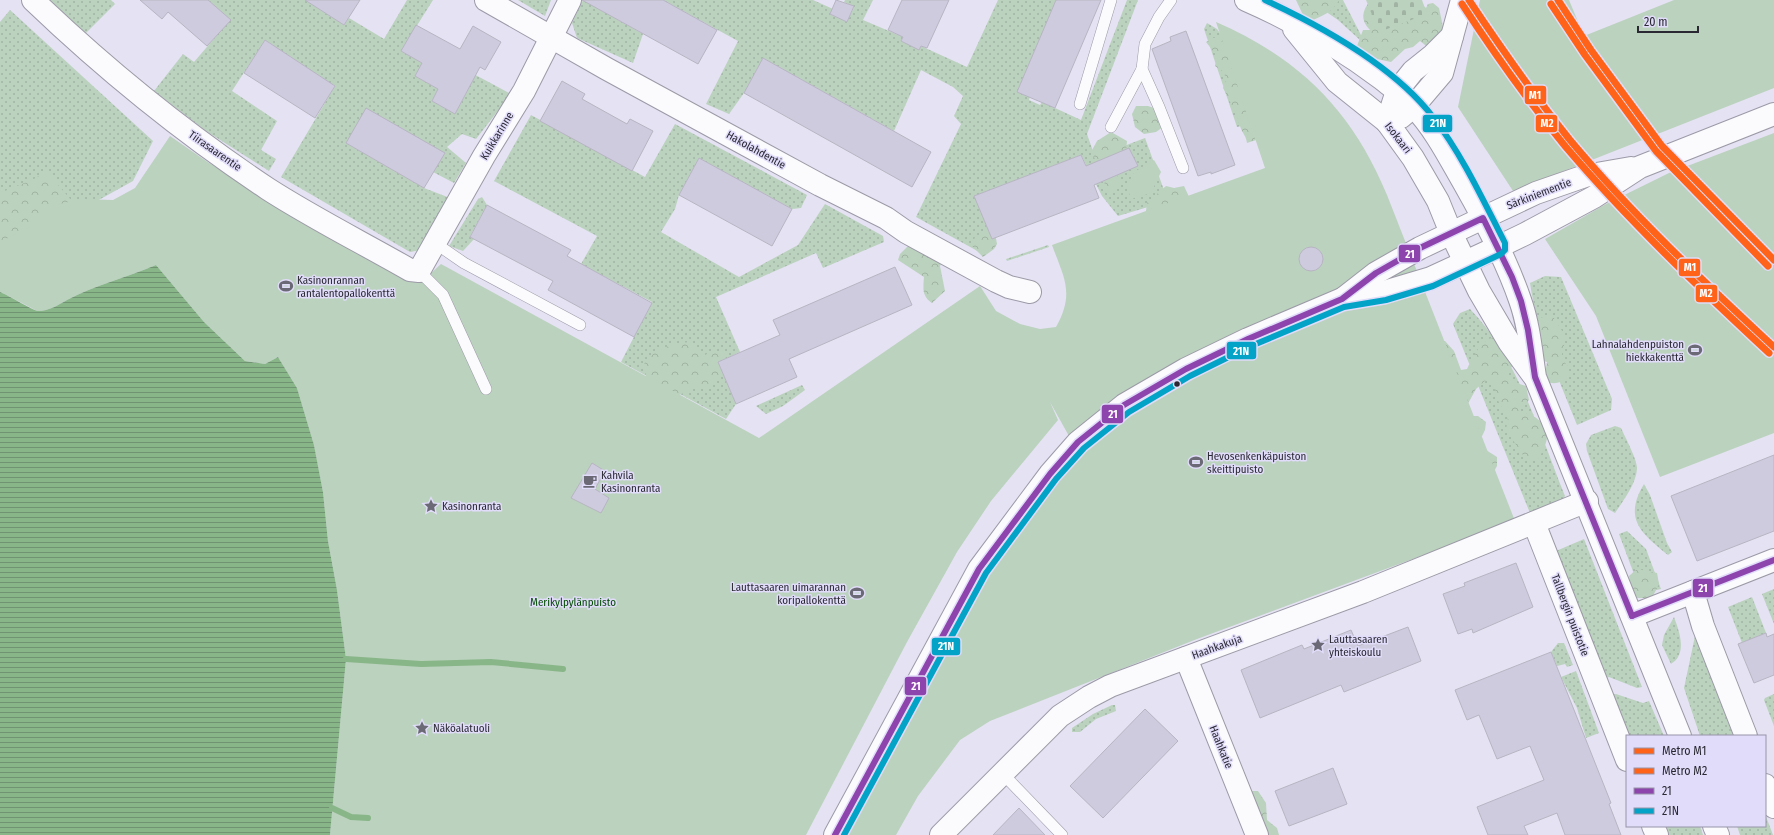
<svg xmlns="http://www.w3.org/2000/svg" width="1774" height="835" viewBox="0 0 1774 835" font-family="'Fira Sans Condensed',sans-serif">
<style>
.grass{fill:url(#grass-dots)}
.forest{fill:url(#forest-crowns)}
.cemetery{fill:url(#cemetery-stones)}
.park{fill:#bbd2be}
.water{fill:url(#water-rules)}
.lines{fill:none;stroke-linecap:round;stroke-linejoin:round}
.stream{stroke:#89b689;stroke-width:6}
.building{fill:#cecbdf;stroke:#b7b5c2}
.service-casing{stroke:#9c9aa7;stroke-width:12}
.minor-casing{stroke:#9c9aa7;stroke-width:24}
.tertiary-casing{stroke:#9c9aa7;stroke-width:24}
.secondary-casing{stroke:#9c9aa7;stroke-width:24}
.service{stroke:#fbfbfd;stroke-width:11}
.minor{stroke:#fbfbfd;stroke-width:22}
.tertiary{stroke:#fbfbfd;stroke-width:22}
.secondary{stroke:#fbfbfd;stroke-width:22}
.bus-1-casing{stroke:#e0dcf9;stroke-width:9}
.bus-2-casing{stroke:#e0dcf9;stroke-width:9}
.bus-1{stroke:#8e44ad;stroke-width:6}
.bus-2{stroke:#02a3c6;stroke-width:6}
.metro-1-casing{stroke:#e0dcf9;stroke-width:10}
.metro-2-casing{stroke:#e0dcf9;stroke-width:10}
.metro-1{stroke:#ff6319;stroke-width:7}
.metro-2{stroke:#ff6319;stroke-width:7}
.bus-dot{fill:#2a2833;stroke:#e0dcf9;stroke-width:1.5}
.labels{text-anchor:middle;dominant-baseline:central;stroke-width:3;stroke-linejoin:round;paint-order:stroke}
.street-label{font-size:11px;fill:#2a2833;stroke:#e0dcf9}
.poi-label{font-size:11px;fill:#2a2833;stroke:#e0dcf9;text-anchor:start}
.park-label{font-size:11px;fill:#004a00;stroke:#e0dcf9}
.line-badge{stroke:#e0dcf9;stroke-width:1.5}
.badge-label{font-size:11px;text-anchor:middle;font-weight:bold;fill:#fff}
</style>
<defs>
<pattern id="grass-dots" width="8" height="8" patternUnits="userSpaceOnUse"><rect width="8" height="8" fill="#bbd2be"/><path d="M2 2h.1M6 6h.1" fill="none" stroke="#a1b4a4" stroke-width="1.8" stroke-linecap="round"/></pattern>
<pattern id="forest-crowns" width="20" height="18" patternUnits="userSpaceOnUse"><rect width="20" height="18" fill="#bbd2be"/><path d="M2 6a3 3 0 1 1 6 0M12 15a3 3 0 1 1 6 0" fill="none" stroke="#a1b4a4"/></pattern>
<pattern id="cemetery-stones" width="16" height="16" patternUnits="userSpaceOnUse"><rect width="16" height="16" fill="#bbd2be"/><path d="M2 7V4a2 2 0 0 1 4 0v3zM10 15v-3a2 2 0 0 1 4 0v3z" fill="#a1b4a4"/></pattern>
<pattern id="water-rules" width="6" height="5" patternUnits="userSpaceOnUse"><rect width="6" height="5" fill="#89b689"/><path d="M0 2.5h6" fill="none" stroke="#709471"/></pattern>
</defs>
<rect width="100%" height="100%" fill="#e5e2f3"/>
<g class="grass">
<polygon points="50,0 111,0 115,4 85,34"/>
<polygon points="208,0 305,0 344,25 349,18 384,39 407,0 433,0 401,51 422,63 415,76 438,89 432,101 455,114 469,88 448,76 455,64 511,94 476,139 462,134 447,147 466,163 454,183 433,172 346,143 424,188 450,198 421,250 410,252 281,177 335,86 265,40 232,91 277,121 261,150 276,159 269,171 206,131 154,91 183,54 194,62 230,20"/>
<polygon points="518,0 551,0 545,16"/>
<polygon points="583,0 643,34 633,63 577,38 572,23"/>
<polygon points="663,0 813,0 833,9 830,14 847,22 854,7 844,2 845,0 873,0 863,20 903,37 901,41 919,49 921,46 967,67 998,0 1056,0 1029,100 1040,105 1042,102 1081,120 1127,0 1138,0 1087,134 1095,157 1145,138 1168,201 1118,216 1102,196 1081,155 975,196 992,239 981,253 916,217 961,124 954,116 963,96 953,87 921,70 894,131 763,58 744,93 729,114 706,104 738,41"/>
<polygon points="1309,0 1343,0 1362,37 1360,40 1338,20"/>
<polygon points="10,10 153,141 133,181 86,207 0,209 0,22"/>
<polygon points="1207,23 1217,29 1223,37 1255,123 1237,127 1204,29"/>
<polygon points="531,115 645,177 675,124 807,195 801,208 792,209 699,158 679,195 675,209 661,232 739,277 798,245 825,204 883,236 884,242 823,268 816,253 716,297 740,352 718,362 736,404 726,419 621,362 652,302 581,264 597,236 494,181"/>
<polygon points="482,197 487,205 470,236 474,239 463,251 449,246 478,199"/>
<polygon points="1048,245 1049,247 1007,261 1006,259"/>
<path d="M1545 276 1561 277 1612 399 1611 410 1577 425C1559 379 1537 332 1530 283Z"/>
<path d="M1470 309C1518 358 1540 434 1565 496L1561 502 1530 513 1453 324 1460 313Z"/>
<polygon points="802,385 805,390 783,406 766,414 756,406"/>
<path d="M1615 426 1621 428C1625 437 1638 461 1637 469 1636 484 1623 501 1615 513L1608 509 1587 451 1586 444 1591 435Z"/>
<path d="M1644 484 1650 495 1667 543 1672 552 1668 555C1641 533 1623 519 1644 484Z"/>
<polygon points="1627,531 1646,549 1661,589 1652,591 1637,582 1619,534"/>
<polygon points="1584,539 1642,687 1637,688 1609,677 1604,679 1556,551"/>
<polygon points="1774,589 1774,624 1762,594"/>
<polygon points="1752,597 1766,633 1742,643 1728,607"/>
<path d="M1674 617C1678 628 1685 646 1678 657 1677 660 1673 662 1671 664L1662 645 1664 635Z"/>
<polygon points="1695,636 1699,643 1735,736 1700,736 1684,688"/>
<polygon points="1558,643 1564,643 1573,665 1567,667 1565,664 1557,666 1551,652"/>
<polygon points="1576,671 1599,733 1586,738 1577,708 1561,677"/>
<polygon points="1616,694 1643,703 1649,701 1664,736 1627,736 1611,695"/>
<polygon points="1774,694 1774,726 1764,700 1765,698"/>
<polygon points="1112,705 1115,705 1116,711 1096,719 1080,732 1072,732 1072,728 1093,714"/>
<polygon points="1765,814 1773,835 1740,835 1737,826 1765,826"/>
<polygon points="1662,826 1700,826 1703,835 1666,835"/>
</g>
<g class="forest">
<path d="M1296 0H1339C1334 11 1321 17 1310 21L1303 15Z"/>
<path d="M1370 1H1418L1426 8 1428 4 1433 3 1439 8 1443 27 1430 49 1420 41 1413 47 1405 49 1391 62 1377 59 1371 64 1364 63 1357 46 1363 30H1370C1360 20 1362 11 1370 1Z"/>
<path d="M1222 37 1256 140 1247 143C1246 135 1242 133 1240 126 1235 112 1230 101 1223 88L1226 80 1224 72 1215 66 1217 56 1206 42 1213 38Z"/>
<polygon points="1136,106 1148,106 1154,108 1163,127 1156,132 1144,134 1135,127 1132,114"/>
<polygon points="1111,132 1127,141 1125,161 1117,176 1122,183 1110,194 1105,189 1104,175 1091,152 1097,141"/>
<polygon points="46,171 90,222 0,250 0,193 34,179"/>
<polygon points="1166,186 1174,188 1184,186 1191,201 1145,219 1147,203"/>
<polygon points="984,232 995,233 997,244 994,249 983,257 972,246 975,237"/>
<path d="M912 242 944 258 940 266 945 291 932 303C922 296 923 289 924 277L898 260 900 254Z"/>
<path d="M1552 315 1566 337 1561 358 1567 365 1570 373C1564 382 1557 385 1546 382L1545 375 1547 362 1523 355 1505 374 1513 382 1526 386 1529 400 1519 411C1530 413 1546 421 1547 434 1548 443 1541 453 1538 461L1525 458 1506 430 1508 417 1499 403 1493 384 1486 380 1476 389 1465 409 1471 416H1478L1486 422 1485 430 1479 442 1486 450 1497 457V466L1492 475 1436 341H1445L1454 351 1461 370 1467 369C1480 345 1485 330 1516 341L1535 319Z"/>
<path d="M692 342 703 357 708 353 725 352 727 369 710 387H697L670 399 648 387 644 364C654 348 675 343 692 342Z"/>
<polygon points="1637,569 1657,573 1659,584 1652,598 1637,598 1631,588 1629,576"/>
<polygon points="1247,791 1258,791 1266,803 1267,820 1277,828 1279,835 1247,835"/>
</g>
<polygon class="cemetery" points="1366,0 1422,0 1427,14 1379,32"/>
<g class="park">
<polygon points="1480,0 1569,0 1584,36 1674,0 1774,0 1774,88 1513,191 1458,107"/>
<path d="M1216 22C1299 58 1352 110 1387 195L1515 521 1197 639 990 721 960 740 918 796 896 835H837L980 570 1074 445 1050 402 1058 420 991 501 957 552 907 642 806 835H330L346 659 337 590 328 541 323 492 314 445 297 388 278 357 265 364 245 361 204 322 156 265C126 278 95 285 67 300 58 305 49 311 38 311 34 310 8 295 0 292V241L6 239 33 225 60 204 81 199 113 200 135 188 170 136 209 163 400 275 430 274 441 264 759 438 980 286 996 311 1020 324 1040 329 1056 327C1075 293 1064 278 1052 245L1265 168Z"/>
<polygon points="1774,133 1774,433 1660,477 1596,316 1545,239 1606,204 1669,173"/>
<polygon points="1154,160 1161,172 1151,193 1131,199 1127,186 1134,172"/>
</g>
<path class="water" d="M156 265 204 322 245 361 265 364 278 357 297 388 314 445 323 492 328 541 337 590 346 659 330 835H0V292C8 295 34 311 38 311 49 311 58 305 67 300 95 285 126 278 156 265Z"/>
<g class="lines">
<g class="stream">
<polyline points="346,659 421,664 491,662 563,669"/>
<polyline points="332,808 351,817 368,818"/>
</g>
</g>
<g class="building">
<polygon points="140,0 208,0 231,20 207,46 168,12 162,19"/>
<polygon points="305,0 360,0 344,25"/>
<polygon points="582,0 663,0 717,30 698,64"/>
<polygon points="836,0 854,6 847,22 830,14"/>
<polygon points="902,0 949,0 927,48 921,46 919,50 901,41 903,37 888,30"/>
<polygon points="1056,0 1101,0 1055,108 1017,92"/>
<polygon points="416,25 460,49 473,26 501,42 485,70 480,67 455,114 432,101 438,89 415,76 422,63 401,51"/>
<polygon points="1186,31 1235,165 1211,174 1211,172 1198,176 1152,49 1171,41 1170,37"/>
<polygon points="265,40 335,86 315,118 244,73"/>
<polygon points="763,58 931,152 912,187 744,93"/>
<polygon points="562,81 585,94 582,99 627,124 630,119 653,131 632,171 540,121"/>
<polygon points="366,108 445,153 424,188 346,143"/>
<polygon points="1129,148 1138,166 1094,185 1099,198 992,239 974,196 1081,155 1086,166"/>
<polygon points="699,158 792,209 772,246 679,195"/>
<polygon points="487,205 571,250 567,256 652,303 634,337 548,290 553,281 470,237"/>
<circle cx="1311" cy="259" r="12"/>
<polygon points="895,267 912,305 789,359 797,377 736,404 718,362 780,335 773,320"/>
<polygon points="1774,455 1774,531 1697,561 1671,496"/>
<polygon points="592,463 605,471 595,489 609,498 601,513 571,498"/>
<polygon points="1516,563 1533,607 1473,633 1472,629 1458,634 1443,594 1465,586 1464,583"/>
<polygon points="1408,627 1421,661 1344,692 1341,685 1260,718 1241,670 1302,645 1304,649 1351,630 1358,646"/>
<polygon points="1766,633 1767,637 1774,634 1774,675 1754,683 1738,644"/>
<polygon points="1551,652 1611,803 1609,804 1621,835 1565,835 1557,813 1524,826 1528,835 1488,835 1477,807 1544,780 1530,746 1497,759 1479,715 1467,720 1455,690"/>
<polygon points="1145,709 1178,741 1103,818 1070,786"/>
<polygon points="1333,768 1347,804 1289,826 1275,791"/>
<polygon points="1019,808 1045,835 993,835"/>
</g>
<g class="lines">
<defs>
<g id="service">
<polyline points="1171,0 1159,17 1145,44 1142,69 1159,107 1183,168"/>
<polyline points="1080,104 1111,0"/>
<polyline points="1111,127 1142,69"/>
<polyline points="435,243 464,263 580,325"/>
<polyline points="419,271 443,295 486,389"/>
<polyline points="1003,774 1062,835"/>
</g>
<g id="minor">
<path d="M33 0C105 69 184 133 268 189 313 218 363 243 410 270L419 271 484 156 524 91 570 0"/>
<polyline points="486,0 607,69 820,185 886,218 906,232 996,281 1009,287 1030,292"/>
<polyline points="1387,122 1401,117 1414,106 1442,73 1462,0"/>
<polyline points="1387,122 1397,91 1413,71 1433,55 1452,36"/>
<polyline points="1534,523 1627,760"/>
<polyline points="1693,592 1703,626 1746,736"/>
<polyline points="1632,616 1774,560"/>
<polyline points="1186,658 1257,835"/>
<polyline points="1765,785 1774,807"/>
<polyline points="1653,826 1657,835"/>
<polyline points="941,835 1060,716 1089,697 1110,686 1363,592 1587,501"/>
</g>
<g id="tertiary">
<path d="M1246 0C1294 21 1341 48 1382 79 1393 88 1405 96 1414 107 1435 129 1449 157 1464 183 1485 220 1506 259 1520 300 1529 325 1531 351 1535 377L1680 736"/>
<polyline points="1294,29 1337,82 1387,122 1413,158 1438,201 1451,233 1479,291 1509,342 1533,375"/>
<polyline points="1344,298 1376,273 1420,248 1483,218"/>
<polyline points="1714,826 1718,835"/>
<polyline points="835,835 979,569 1050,474 1078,442 1124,405 1186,369 1248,339 1342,299 1384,292 1431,278 1498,247"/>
</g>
<g id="secondary">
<polyline points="1483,218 1536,193 1585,176 1631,168"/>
<polyline points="1498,247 1525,234 1594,197 1640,167 1774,114"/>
</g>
</defs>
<use href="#service" class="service-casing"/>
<use href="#minor" class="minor-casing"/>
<use href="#tertiary" class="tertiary-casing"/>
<use href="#secondary" class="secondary-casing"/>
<use href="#service" class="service"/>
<use href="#minor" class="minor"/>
<use href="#tertiary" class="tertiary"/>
<use href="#secondary" class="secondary"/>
<defs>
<g id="bus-1">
<polyline points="1632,616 1774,560"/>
<polyline points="835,835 979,569 1050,474 1078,442 1124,405 1186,369 1248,339 1342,299 1376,273 1420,248 1483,218 1512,277 1521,301 1528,330 1535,377 1632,616"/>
</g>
<path id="bus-2" d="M844 835 986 573 1056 479 1084 448 1129 412 1190 376 1251 346 1344 307 1386 300 1433 286 1501 254 1505 250V243C1483 200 1463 156 1433 117 1394 66 1323 27 1265 0"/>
</defs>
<use href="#bus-1" class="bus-1-casing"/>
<use href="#bus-2" class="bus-2-casing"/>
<use href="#bus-1" class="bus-1"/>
<use href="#bus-2" class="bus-2"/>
<defs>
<g id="metro-1">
<path d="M1469 0C1501 48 1534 95 1570 140 1632 214 1703 281 1774 347"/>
<polyline points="1558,0 1591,50 1662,146 1774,260"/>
</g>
<g id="metro-2">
<path d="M1462 4C1494 53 1528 101 1565 146 1628 220 1698 287 1769 353"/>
<polyline points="1551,4 1585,55 1656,151 1768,266"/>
</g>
</defs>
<use href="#metro-1" class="metro-1-casing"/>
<use href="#metro-2" class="metro-2-casing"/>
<use href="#metro-1" class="metro-1"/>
<use href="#metro-2" class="metro-2"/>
</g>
<defs>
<symbol id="stadium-bare" viewBox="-9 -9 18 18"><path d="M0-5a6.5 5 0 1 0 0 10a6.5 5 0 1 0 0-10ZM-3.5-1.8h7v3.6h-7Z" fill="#6b6976" stroke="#e0dcf9" stroke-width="2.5" paint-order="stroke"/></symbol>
<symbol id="cafe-bare" viewBox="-9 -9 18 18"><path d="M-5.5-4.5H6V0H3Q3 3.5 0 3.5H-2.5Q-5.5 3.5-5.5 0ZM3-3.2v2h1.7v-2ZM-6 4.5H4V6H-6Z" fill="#6b6976" stroke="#e0dcf9" stroke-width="2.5" paint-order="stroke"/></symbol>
<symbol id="sight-bare" viewBox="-9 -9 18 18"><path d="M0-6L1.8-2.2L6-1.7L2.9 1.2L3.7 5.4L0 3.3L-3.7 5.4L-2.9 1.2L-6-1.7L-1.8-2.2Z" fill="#6b6976" stroke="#e0dcf9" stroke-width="2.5" paint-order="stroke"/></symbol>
</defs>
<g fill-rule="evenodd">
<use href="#stadium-bare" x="276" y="276" width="20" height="20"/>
<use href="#stadium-bare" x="1685" y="340" width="20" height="20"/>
<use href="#stadium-bare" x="1186" y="452" width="20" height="20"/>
<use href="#cafe-bare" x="580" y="471" width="20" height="20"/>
<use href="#sight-bare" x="421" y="496" width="20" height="20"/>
<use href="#stadium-bare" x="847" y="583" width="20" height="20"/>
<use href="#sight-bare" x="1308" y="635" width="20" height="20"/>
<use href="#sight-bare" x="412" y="718" width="20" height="20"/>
</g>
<circle class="bus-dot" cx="1177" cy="384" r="3.5"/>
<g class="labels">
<g class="street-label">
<text transform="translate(497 136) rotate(-59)">Kuikkarinne</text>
<text transform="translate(1398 138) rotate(52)">Isokaari</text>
<text transform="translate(756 150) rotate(29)">Hakolahdentie</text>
<text transform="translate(215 151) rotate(35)">Tiirasaarentie</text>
<text transform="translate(1539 194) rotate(-21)">Särkiniementie</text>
<text transform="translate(1570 615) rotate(69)">Tallbergin puistotie</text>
<text transform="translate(1217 647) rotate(-20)">Haahkakuja</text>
<text transform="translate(1221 747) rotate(68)">Haahkatie</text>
</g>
<g class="poi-label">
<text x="297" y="280">Kasinonrannan<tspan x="297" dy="13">rantalentopallokenttä</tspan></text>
<text x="1684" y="344" text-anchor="end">Lahnalahdenpuiston<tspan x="1684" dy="13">hiekkakenttä</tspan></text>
<text x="1207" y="456">Hevosenkenkäpuiston<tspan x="1207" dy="13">skeittipuisto</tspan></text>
<text x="601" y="475">Kahvila<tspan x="601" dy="13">Kasinonranta</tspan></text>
<text x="442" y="506">Kasinonranta</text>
<text x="846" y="587" text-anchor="end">Lauttasaaren uimarannan<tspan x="846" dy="13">koripallokenttä</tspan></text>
<text x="1329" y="639">Lauttasaaren<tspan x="1329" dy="13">yhteiskoulu</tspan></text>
<text x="433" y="728">Näköalatuoli</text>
</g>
<g class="park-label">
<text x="573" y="602">Merikylpylänpuisto</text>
</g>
</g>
<g class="line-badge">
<rect x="1524" y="85" width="23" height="20" rx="4" fill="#ff6319"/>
<rect x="1422" y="114" width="31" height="19" rx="4" fill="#02a3c6"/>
<rect x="1535" y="114" width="23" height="19" rx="4" fill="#ff6319"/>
<rect x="1398" y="244" width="23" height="19" rx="4" fill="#8e44ad"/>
<rect x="1678" y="258" width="23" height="19" rx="4" fill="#ff6319"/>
<rect x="1695" y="284" width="23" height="19" rx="4" fill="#ff6319"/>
<rect x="1226" y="341" width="31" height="19" rx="4" fill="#02a3c6"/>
<rect x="1101" y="404" width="23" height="20" rx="4" fill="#8e44ad"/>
<rect x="1692" y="578" width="22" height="20" rx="4" fill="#8e44ad"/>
<rect x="931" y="637" width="30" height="19" rx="4" fill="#02a3c6"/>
<rect x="904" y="676" width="23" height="20" rx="4" fill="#8e44ad"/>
</g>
<g class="badge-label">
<text x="1535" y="99">M1</text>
<text x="1438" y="127">21N</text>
<text x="1547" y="127">M2</text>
<text x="1410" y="258">21</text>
<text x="1690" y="271">M1</text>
<text x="1706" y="297">M2</text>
<text x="1241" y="355">21N</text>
<text x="1113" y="418">21</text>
<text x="1703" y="592">21</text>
<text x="946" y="650">21N</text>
<text x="916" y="690">21</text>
</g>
<rect x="1626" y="735" width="140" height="92" fill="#e0dcf9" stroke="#9794aa"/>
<rect x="1634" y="748" width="20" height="6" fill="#ff6319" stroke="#9794aa"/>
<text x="1662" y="755" font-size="12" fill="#2a2833">Metro M1</text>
<rect x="1634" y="768" width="20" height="6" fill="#ff6319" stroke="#9794aa"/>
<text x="1662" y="775" font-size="12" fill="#2a2833">Metro M2</text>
<rect x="1634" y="788" width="20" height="6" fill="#8e44ad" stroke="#9794aa"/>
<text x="1662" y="795" font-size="12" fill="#2a2833">21</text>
<rect x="1634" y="808" width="20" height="6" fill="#02a3c6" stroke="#9794aa"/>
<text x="1662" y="815" font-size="12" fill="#2a2833">21N</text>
<path d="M1638 26v6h60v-6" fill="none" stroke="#2a2833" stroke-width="2"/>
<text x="1644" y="26" font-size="12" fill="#2a2833" stroke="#e0dcf9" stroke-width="3" paint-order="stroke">20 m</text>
</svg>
